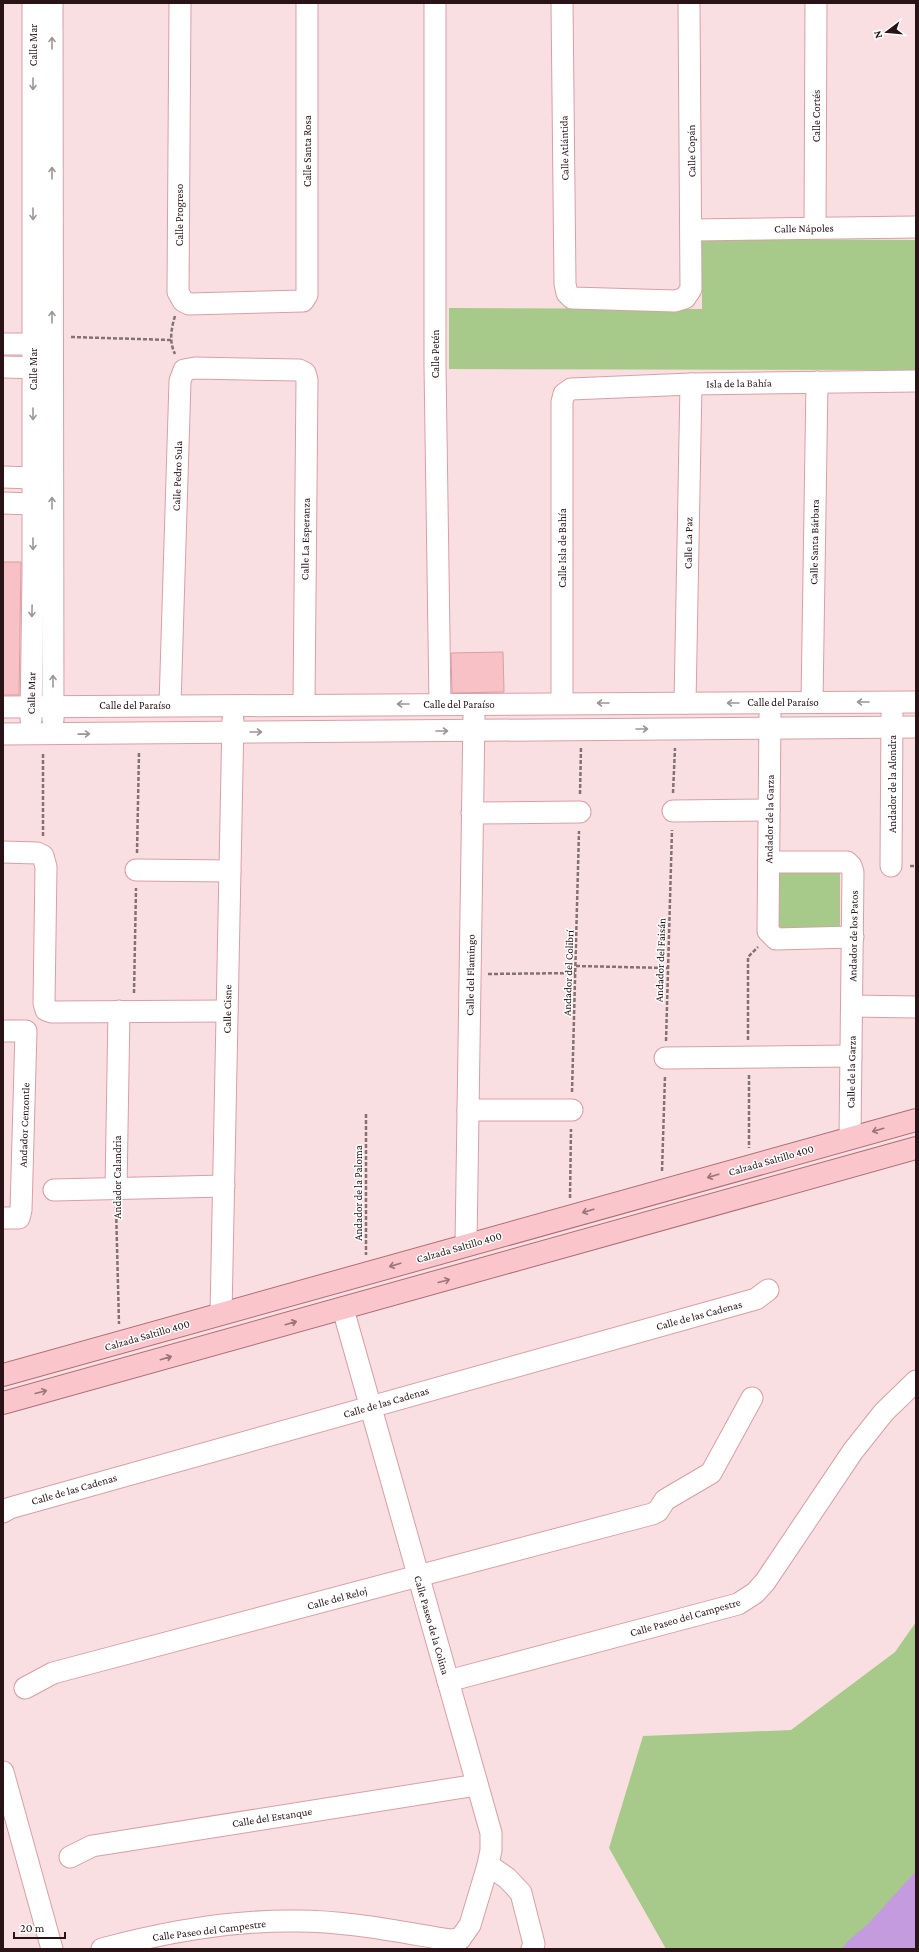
<svg xmlns="http://www.w3.org/2000/svg" width="919" height="1952" viewBox="0 0 919 1952" font-family="'Crimson Pro',serif">
<style>
.green{fill:#a7ca8a}
.water{fill:#c49bdf}
.building{fill:#f7c1c6;stroke:#da9fa5}
.lines{fill:none;stroke-linecap:round;stroke-linejoin:round}
.minor-casing{stroke:#da9fa5;stroke-width:23}
.major-casing{stroke:#ae6e76;stroke-width:24}
.path{stroke:#877072;stroke-width:2.5;stroke-dasharray:4 2;stroke-linecap:butt}
.minor{stroke:#fff;stroke-width:21}
.major{stroke:#fac5cb;stroke-width:22}
.oneway{stroke:#9f9596}
.oneway2{stroke:#9c757a}
.labels{text-anchor:middle;dominant-baseline:central;stroke-width:3;stroke-linejoin:round;paint-order:stroke}
.street-label{font-size:11px;fill:#291316;stroke:#fff}
</style>
<rect width="100%" height="100%" fill="#f9dfe1"/>
<g class="green">
<polygon points="702,239 916,240 916,370 449,369 449,308 702,309"/>
<rect x="767" y="872" width="73" height="58"/>
<polygon points="916,1622 916,1949 666,1949 609,1848 643,1736 791,1730 895,1652"/>
</g>
<polygon class="water" points="916,1871 916,1949 842,1949 848,1941 869,1923"/>
<g class="building">
<polygon points="3,562 21,562 19,695 3,695"/>
<polygon points="503,652 504,692 452,693 451,653"/>
</g>
<g class="lines">
<defs>
<g id="minor">
<polyline points="52,3 53,720"/>
<polyline points="180,3 178,292 183,301 189,304 303,301 307,295 307,3"/>
<polyline points="435,3 435,366 440,704"/>
<polyline points="562,3 565,284 567,293 572,298 675,301 685,298 691,289 689,3"/>
<polyline points="815,228 816,3"/>
<polyline points="692,230 916,227"/>
<polyline points="3,344 46,344"/>
<polyline points="3,367 46,368"/>
<polyline points="3,477 33,478"/>
<polyline points="3,503 33,504"/>
<polyline points="812,702 817,382"/>
<polyline points="562,703 562,402 564,394 571,389 691,384 916,381"/>
<polyline points="685,703 691,384"/>
<polyline points="170,705 180,381 184,370 195,368 299,370 305,373 307,380 304,705"/>
<polyline points="3,707 916,702"/>
<polyline points="770,715 768,931 776,939 853,937"/>
<polyline points="31,720 33,572 33,3"/>
<polyline points="3,734 916,727"/>
<polyline points="673,811 769,810"/>
<polyline points="472,813 580,812"/>
<polyline points="3,852 37,853 43,856 46,867 44,1003 46,1010 52,1012 227,1011"/>
<polyline points="769,862 847,862 851,866 853,872 850,1138"/>
<polyline points="891,866 892,714"/>
<polyline points="136,870 230,871"/>
<polyline points="852,1006 916,1007"/>
<polyline points="3,1031 26,1031 21,1210 19,1218 3,1218"/>
<polyline points="665,1058 851,1056"/>
<polyline points="468,1110 572,1110"/>
<polyline points="116,1189 119,1011"/>
<polyline points="54,1190 224,1186"/>
<polyline points="466,1245 474,716"/>
<polyline points="343,1309 491,1833 491,1850 488,1865 470,1925 460,1939"/>
<polyline points="221,1314 233,720"/>
<polyline points="3,1512 10,1508 756,1299 768,1290"/>
<polyline points="448,1681 738,1604 755,1593 765,1582 853,1451 884,1412 916,1381"/>
<polyline points="25,1688 53,1673 652,1514 658,1511 665,1500 711,1473 752,1398"/>
<polyline points="3,1772 52,1949"/>
<polyline points="70,1857 92,1846 477,1785"/>
<polyline points="488,1865 507,1878 521,1893 534,1944 532,1949"/>
<path d="M102 1949C165 1932 232 1920 297 1921 348 1921 400 1932 450 1940L460 1939"/>
</g>
<g id="major">
<polyline points="3,1375 916,1120"/>
<path d="M3 1403C308 1320 611 1231 916 1148"/>
</g>
</defs>
<use href="#minor" class="minor-casing"/>
<use href="#major" class="major-casing"/>
<g class="path">
<path d="M175 316C171 329 169 342 175 354"/>
<polyline points="71,337 171,340"/>
<polyline points="673,793 675,748"/>
<polyline points="580,794 581,747"/>
<polyline points="43,836 43,753"/>
<polyline points="137,853 139,752"/>
<polyline points="910,866 916,866"/>
<polyline points="576,966 668,968"/>
<polyline points="488,974 575,973"/>
<polyline points="134,993 136,888"/>
<polyline points="748,1040 748,957 758,947"/>
<polyline points="666,1041 672,830"/>
<polyline points="749,1075 749,1148"/>
<polyline points="572,1092 579,831"/>
<polyline points="366,1114 366,1255"/>
<polyline points="662,1171 665,1076"/>
<polyline points="570,1198 571,1129"/>
<polyline points="116,1207 119,1324"/>
</g>
<use href="#minor" class="minor"/>
<use href="#major" class="major"/>
</g>
<defs><path id="oneway-shaft" d="M-6 0H5M1.5-3L5.5 0L1.5 3" fill="none" stroke-width="1.6" stroke-linecap="round" stroke-linejoin="round"/></defs>
<g class="oneway">
<use href="#oneway-shaft" transform="translate(52 43) rotate(-90)"/>
<use href="#oneway-shaft" transform="translate(33 84) rotate(90)"/>
<use href="#oneway-shaft" transform="translate(52 173) rotate(-90)"/>
<use href="#oneway-shaft" transform="translate(33 214) rotate(90)"/>
<use href="#oneway-shaft" transform="translate(52 317) rotate(-90)"/>
<use href="#oneway-shaft" transform="translate(33 414) rotate(90)"/>
<use href="#oneway-shaft" transform="translate(52 503) rotate(-90)"/>
<use href="#oneway-shaft" transform="translate(33 544) rotate(90)"/>
<use href="#oneway-shaft" transform="translate(32 611) rotate(91)"/>
<use href="#oneway-shaft" transform="translate(53 681) rotate(-90)"/>
<use href="#oneway-shaft" transform="translate(863 702) rotate(180)"/>
<use href="#oneway-shaft" transform="translate(603 703) rotate(180)"/>
<use href="#oneway-shaft" transform="translate(733 703) rotate(180)"/>
<use href="#oneway-shaft" transform="translate(403 704) rotate(180)"/>
<use href="#oneway-shaft" transform="translate(642 729)"/>
<use href="#oneway-shaft" transform="translate(442 731)"/>
<use href="#oneway-shaft" transform="translate(256 732)"/>
<use href="#oneway-shaft" transform="translate(84 734) rotate(-1)"/>
</g>
<g class="oneway2">
<use href="#oneway-shaft" transform="translate(878 1130) rotate(164)"/>
<use href="#oneway-shaft" transform="translate(713 1176) rotate(164)"/>
<use href="#oneway-shaft" transform="translate(588 1211) rotate(164)"/>
<use href="#oneway-shaft" transform="translate(395 1265) rotate(164)"/>
<use href="#oneway-shaft" transform="translate(444 1281) rotate(-15)"/>
<use href="#oneway-shaft" transform="translate(291 1323) rotate(-16)"/>
<use href="#oneway-shaft" transform="translate(166 1358) rotate(-16)"/>
<use href="#oneway-shaft" transform="translate(41 1392) rotate(-15)"/>
</g>
<g class="labels">
<g class="street-label">
<text transform="translate(33 45) rotate(-90)">Calle Mar</text>
<text transform="translate(816 116) rotate(-90)">Calle Cortés</text>
<text transform="translate(564 148) rotate(-91)">Calle Atlántida</text>
<text transform="translate(307 151) rotate(-90)">Calle Santa Rosa</text>
<text transform="translate(691 151) rotate(-91)">Calle Copán</text>
<text transform="translate(179 215) rotate(-90)">Calle Progreso</text>
<text transform="translate(804 228) rotate(-1)">Calle Nápoles</text>
<text transform="translate(435 354) rotate(-90)">Calle Petén</text>
<text transform="translate(33 369) rotate(-90)">Calle Mar</text>
<text transform="translate(739 383) rotate(-1)">Isla de la Bahía</text>
<text transform="translate(177 476) rotate(-88)">Calle Pedro Sula</text>
<text transform="translate(305 539) rotate(-89)">Calle La Esperanza</text>
<text transform="translate(814 542) rotate(-89)">Calle Santa Bárbara</text>
<text transform="translate(688 543) rotate(-89)">Calle La Paz</text>
<text transform="translate(562 548) rotate(-90)">Calle Isla de Bahía</text>
<text transform="translate(31 693) rotate(-89)">Calle Mar</text>
<text x="783" y="702">Calle del Paraíso</text>
<text x="459" y="704">Calle del Paraíso</text>
<text x="135" y="705">Calle del Paraíso</text>
<text transform="translate(892 784) rotate(-90)">Andador de la Alondra</text>
<text transform="translate(769 819) rotate(-89)">Andador de la Garza</text>
<text transform="translate(853 936) rotate(-89)">Andador de los Patos</text>
<text transform="translate(660 960) rotate(-88)">Andador del Faisán</text>
<text transform="translate(568 973) rotate(-88)">Andador del Colibrí</text>
<text transform="translate(470 975) rotate(-89)">Calle del Flamingo</text>
<text transform="translate(227 1009) rotate(-89)">Calle Cisne</text>
<text transform="translate(851 1072) rotate(-89)">Calle de la Garza</text>
<text transform="translate(24 1125) rotate(-88)">Andador Cenzontle</text>
<text transform="translate(771 1160) rotate(-16)">Calzada Saltillo 400</text>
<text transform="translate(117 1177) rotate(-90)">Andador Calandria</text>
<text transform="translate(358 1193) rotate(-90)">Andador de la Paloma</text>
<text transform="translate(459 1247) rotate(-16)">Calzada Saltillo 400</text>
<text transform="translate(699 1315) rotate(-15)">Calle de las Cadenas</text>
<text transform="translate(147 1335) rotate(-16)">Calzada Saltillo 400</text>
<text transform="translate(386 1402) rotate(-16)">Calle de las Cadenas</text>
<text transform="translate(74 1489) rotate(-16)">Calle de las Cadenas</text>
<text transform="translate(337 1598) rotate(-15)">Calle del Reloj</text>
<text transform="translate(685 1617) rotate(-16)">Calle Paseo del Campestre</text>
<text transform="translate(432 1625) rotate(74)">Calle Paseo de la Colina</text>
<text transform="translate(272 1817) rotate(-9)">Calle del Estanque</text>
<text transform="translate(209 1930) rotate(-7)">Calle Paseo del Campestre</text>
</g>
</g>
<rect width="919" height="1952" fill="none" stroke="#291316" stroke-width="8"/>
<g transform="translate(887 32) rotate(254)" stroke="#ffffff" stroke-width="3" paint-order="stroke">
<path d="M0-3L7 15L0 10L-7 15Z" fill="#291316"/>
<text y="-6" font-size="11" font-weight="bold" text-anchor="middle" fill="#291316">N</text>
</g>
<path d="M14 1932v6h51v-6" fill="none" stroke="#291316" stroke-width="2"/>
<text x="20" y="1932" font-size="12" fill="#291316" stroke="#ffffff" stroke-width="3" paint-order="stroke">20 m</text>
</svg>
